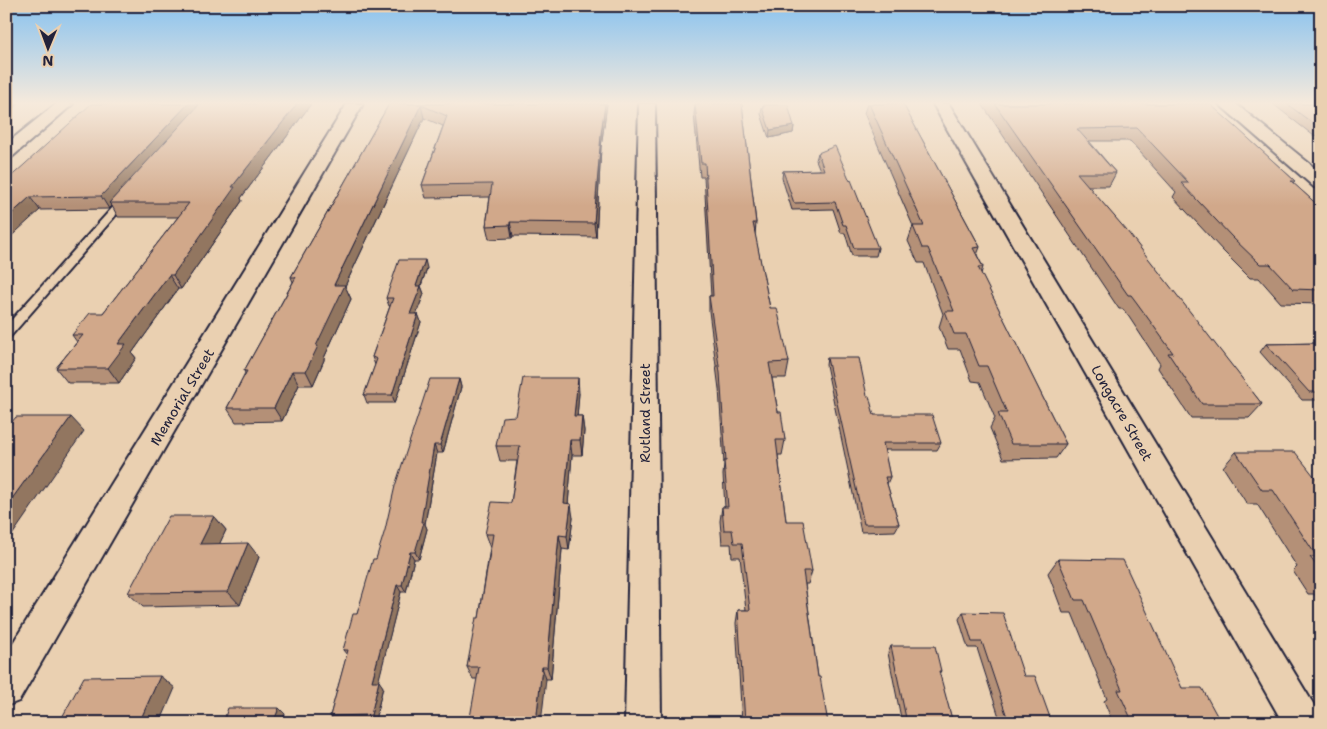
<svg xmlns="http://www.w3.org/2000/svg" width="1327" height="729" viewBox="0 0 1327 729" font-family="'Shantell Sans',sans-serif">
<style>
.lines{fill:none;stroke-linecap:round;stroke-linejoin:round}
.service-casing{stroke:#22223b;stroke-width:4}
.minor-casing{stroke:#22223b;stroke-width:4}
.service{fill:#ead0b1;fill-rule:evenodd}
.minor{fill:#ead0b1;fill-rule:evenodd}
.wall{fill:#b49077;stroke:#22223b}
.shaded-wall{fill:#927661;stroke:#22223b}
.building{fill:#d1a88a;stroke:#22223b}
.labels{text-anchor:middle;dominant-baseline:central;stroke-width:5;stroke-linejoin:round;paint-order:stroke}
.street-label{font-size:14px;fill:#22223b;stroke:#ead0b1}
</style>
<rect width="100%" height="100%" fill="#ead0b1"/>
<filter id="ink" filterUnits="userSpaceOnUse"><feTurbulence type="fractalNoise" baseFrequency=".02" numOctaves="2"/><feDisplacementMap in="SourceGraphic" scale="10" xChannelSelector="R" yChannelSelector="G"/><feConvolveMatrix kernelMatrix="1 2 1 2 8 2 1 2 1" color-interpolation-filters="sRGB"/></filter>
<g filter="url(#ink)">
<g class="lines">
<defs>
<polygon id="service" points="126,195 129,196 129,200 10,337 6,338 6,326 123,196"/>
<g id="minor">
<polygon points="56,104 73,104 12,157 6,158 6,144"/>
<polygon points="347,104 363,104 19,701 6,706 6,654"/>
<polygon points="639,104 655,104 661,723 625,723"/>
<polygon points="933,104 949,104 1317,710 1321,723 1283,723"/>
<polygon points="1219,104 1236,104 1321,173 1321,189 1314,187"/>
</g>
</defs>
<use href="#service" class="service-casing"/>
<use href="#minor" class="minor-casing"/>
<use href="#service" class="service"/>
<use href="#minor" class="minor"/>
</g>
<g class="wall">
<polygon points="200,104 311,104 241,198 242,201 181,289 178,289 132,353 136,358 119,383 68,383 56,368 77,342 72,335 103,313 178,217 118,217 112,206 109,209 40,210 6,181 196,107 196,108"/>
<polygon points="389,104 607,104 601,147 596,237 513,236 512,238 489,239 486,226 490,197 426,198 422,185 443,126 424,118 345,286 351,299 324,358 324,360 313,385 299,385 282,421 236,422 227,408 245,373 244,371 293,282 291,277"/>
<polygon points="695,104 742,104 756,223 755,235 770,308 789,362 786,378 772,378 778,412 785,440 782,455 778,455 786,521 812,571 808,584 805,584 818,677 828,723 742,723 736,623 738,610 746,610 740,557 732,557 731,544 722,544 720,521 722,507 725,507 723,475 724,464 719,389 709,311 709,296 711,296 704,177 700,177 694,114"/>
<polygon points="867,104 903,104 980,247 977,255 983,267 981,274 1066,444 1056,458 1003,459 990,428 995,418 980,382 972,381 960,349 948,349 939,327 943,314 924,263 918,263 908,241 913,226 864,113"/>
<polygon points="982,104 1210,104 1295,181 1293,183 1321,208 1321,304 1281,303 1259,278 1250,278 1223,251 1173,197 1176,192 1130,141 1089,141 1116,173 1109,186 1088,186 1262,404 1249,418 1191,418 1158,368 1160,364 1129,317 1123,309 1119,309"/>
<polygon points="1273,104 1321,104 1321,135 1314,136"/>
<polygon points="764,105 794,126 793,133 769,138 761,114 762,107 764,107"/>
<polygon points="818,153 878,248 876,256 852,256 845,233 841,233 833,209 792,210 782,178 783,171 820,170 816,160"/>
<polygon points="427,268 421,286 424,294 416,314 418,314 421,322 395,403 367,403 364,395 375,365 372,357 390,306 389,306 386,298"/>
<polygon points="1321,343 1321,400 1302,400 1260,352 1266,344"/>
<polygon points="827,358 867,396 874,415 941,443 937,450 884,450 890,477 887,484 899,524 895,531 861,532 826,365"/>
<polygon points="459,379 461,387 443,453 437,453 425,524 427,529 419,559 414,559 406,592 401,592 378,681 383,687 375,720 335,722 330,716 347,655 343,650 357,614 376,559"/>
<polygon points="579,393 577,416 582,416 584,431 582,455 572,455 568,504 573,518 569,550 562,549 551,679 473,679 467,667 479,618 490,548 485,534 511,503 517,461 500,461 496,446 516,416"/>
<polygon points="1236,452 1321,485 1321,605 1314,594 1308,594 1293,571 1297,567 1257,504 1247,504 1223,467"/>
<polygon points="214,516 226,530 219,544 259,557 240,605 143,607 128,593"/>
<polygon points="1058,559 1182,688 1221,723 1113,723 1104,701 1107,699 1072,613 1063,613 1048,573"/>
<polygon points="963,612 1024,676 1052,723 1001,723 977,648 968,648 959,619"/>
<polygon points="891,646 941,671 939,674 953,723 902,723 888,653"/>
</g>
<g class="shaded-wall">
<polygon points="6,104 19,104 6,113"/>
<polygon points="188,104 200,104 196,107 198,111 109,203 112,206 109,209 101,196"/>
<polygon points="297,104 311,104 241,198 242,201 181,289 173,275 232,187"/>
<polygon points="605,104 607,104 601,147 596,237 594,223 601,134"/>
<polygon points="421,105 424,118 345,286 351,299 324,358 324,360 313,385 306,371 316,346 334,285"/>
<polygon points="794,126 793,133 769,138 770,130"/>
<polygon points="30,197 40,210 6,241 6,219"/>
<polygon points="510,222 513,236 512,238 510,225"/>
<polygon points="425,260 427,268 418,294 416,286"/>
<polygon points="169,275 178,289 132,353 136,358 119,383 108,368 118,344"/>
<polygon points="421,286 424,294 413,322 410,314"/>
<polygon points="418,314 421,322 395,403 392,395"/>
<polygon points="292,371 299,385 282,421 274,408"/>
<polygon points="578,378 579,393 576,431 574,416"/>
<polygon points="459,379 461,387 443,453 440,445"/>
<polygon points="582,416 584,431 582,455 580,440"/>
<polygon points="71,417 84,431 6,544 6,507"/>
<polygon points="570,440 572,455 567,518 564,503"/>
<polygon points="434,445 437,453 425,524 427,529 419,559 415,552"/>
<polygon points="571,504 573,518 569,550 567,536"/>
<polygon points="214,516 226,530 213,558 200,544"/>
<polygon points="559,535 562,549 551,679 547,667"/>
<polygon points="248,543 259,557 240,605 228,592"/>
<polygon points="410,552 414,559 406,592 402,585"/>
<polygon points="397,585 401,592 377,687 372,681"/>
<polygon points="542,667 546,679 541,723 536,723"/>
<polygon points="160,676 175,688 160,723 139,723"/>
<polygon points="379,681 383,687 375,720 371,715"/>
<polygon points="279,708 285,714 282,723 273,723"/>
</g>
<g class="building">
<polygon points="91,104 188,104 101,196 30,197 6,219 6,181 25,164"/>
<polygon points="200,104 297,104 232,187 235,187 173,275 169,275 118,344 126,344 108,368 56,368 83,335 72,335 90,313 103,313 189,203 109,203"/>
<polygon points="389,104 605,104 601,134 594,223 510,222 510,225 486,226 492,184 422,185 447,116 421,105 334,285 345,285 316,346 318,346 306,371 292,371 274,408 227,408 247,371 244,371 296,277 291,277"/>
<polygon points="695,104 742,104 756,223 753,223 770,308 777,308 789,362 769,363 778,412 781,412 785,440 776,440 786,521 803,521 812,571 803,571 818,677 820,677 828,723 745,723 738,610 750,610 742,543 734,543 732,530 724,530 722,507 728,507 724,461 726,461 720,373 709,296 713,296 705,163 701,163"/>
<polygon points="869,104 903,104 980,247 973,248 983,267 978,267 1066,444 1011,444 998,413 1007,413 987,366 979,366 966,334 954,334 945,311 954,311 928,248 922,248 913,226 924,226"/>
<polygon points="995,104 1210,104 1237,128 1295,181 1291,181 1321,208 1321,290 1293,289 1270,264 1260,264 1232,237 1181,183 1189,183 1137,128 1077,129 1116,173 1077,173 1127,231 1262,404 1202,404 1168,353 1173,353 1137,303 1131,295 1128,295"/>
<polygon points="1287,104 1321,104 1321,128 1319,128"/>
<polygon points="764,105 788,105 794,126 770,130 762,107 764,107"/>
<polygon points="835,146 850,181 851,180 878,248 854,248 846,225 843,225 835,202 794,203 783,171 824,170 818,153"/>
<polygon points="399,260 425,260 416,286 421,286 410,314 418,314 392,395 364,395 377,359 372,357 393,298 386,298"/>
<polygon points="1321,343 1321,392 1309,392 1266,344"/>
<polygon points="827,358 859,358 867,396 869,396 874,415 932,415 941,443 883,443 890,477 885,477 899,524 864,524"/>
<polygon points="523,378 578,378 574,416 582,416 580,440 570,440 564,503 571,504 567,536 559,535 547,667 542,667 536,723 469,723 479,667 467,667 476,618 479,618 493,534 485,534 492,502 511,503 520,446 496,446 502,417 516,416"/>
<polygon points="430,379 459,379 440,445 434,445 421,522 424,522 415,552 410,552 402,585 397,585 372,681 379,681 371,715 330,716 348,650 343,650 353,614 357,614 373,559 376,559 385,530 395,486"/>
<polygon points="16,417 71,417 6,507 6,429"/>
<polygon points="1236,452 1295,452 1321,485 1321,572 1310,557 1317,557 1273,490 1262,490"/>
<polygon points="169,516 214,516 200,544 248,543 228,592 128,593"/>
<polygon points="1058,559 1123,560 1182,688 1202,688 1221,723 1133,723 1118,690 1122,690 1084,600 1075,600"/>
<polygon points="963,612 1003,613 1024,676 1035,676 1052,723 1009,723 982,642 972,642"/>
<polygon points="891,646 935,646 941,671 939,671 953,723 907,723"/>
<polygon points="160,676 139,723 59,723 84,677"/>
<polygon points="228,708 279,708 273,723 223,723"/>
</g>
</g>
<linearGradient id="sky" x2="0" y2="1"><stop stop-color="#88c2ef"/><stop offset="0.5" stop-color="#f6eadc"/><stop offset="1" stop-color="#f6eadc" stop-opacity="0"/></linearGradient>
<rect width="1327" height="206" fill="url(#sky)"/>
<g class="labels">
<g class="street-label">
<text transform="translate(182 397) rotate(-59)">Memorial Street</text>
<text transform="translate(645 413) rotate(-90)">Rutland Street</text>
<text transform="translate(1122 413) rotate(60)">Longacre Street</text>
</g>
</g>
<rect width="1327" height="729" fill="none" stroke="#ead0b1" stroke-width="25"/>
<rect x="12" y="12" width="1302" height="704" fill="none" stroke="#22223b" stroke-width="2" filter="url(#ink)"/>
<g transform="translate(48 48) rotate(181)" stroke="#ead0b1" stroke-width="4" paint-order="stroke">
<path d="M0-4L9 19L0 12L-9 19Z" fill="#22223b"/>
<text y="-8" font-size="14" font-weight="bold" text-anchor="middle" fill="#22223b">N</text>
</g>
</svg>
